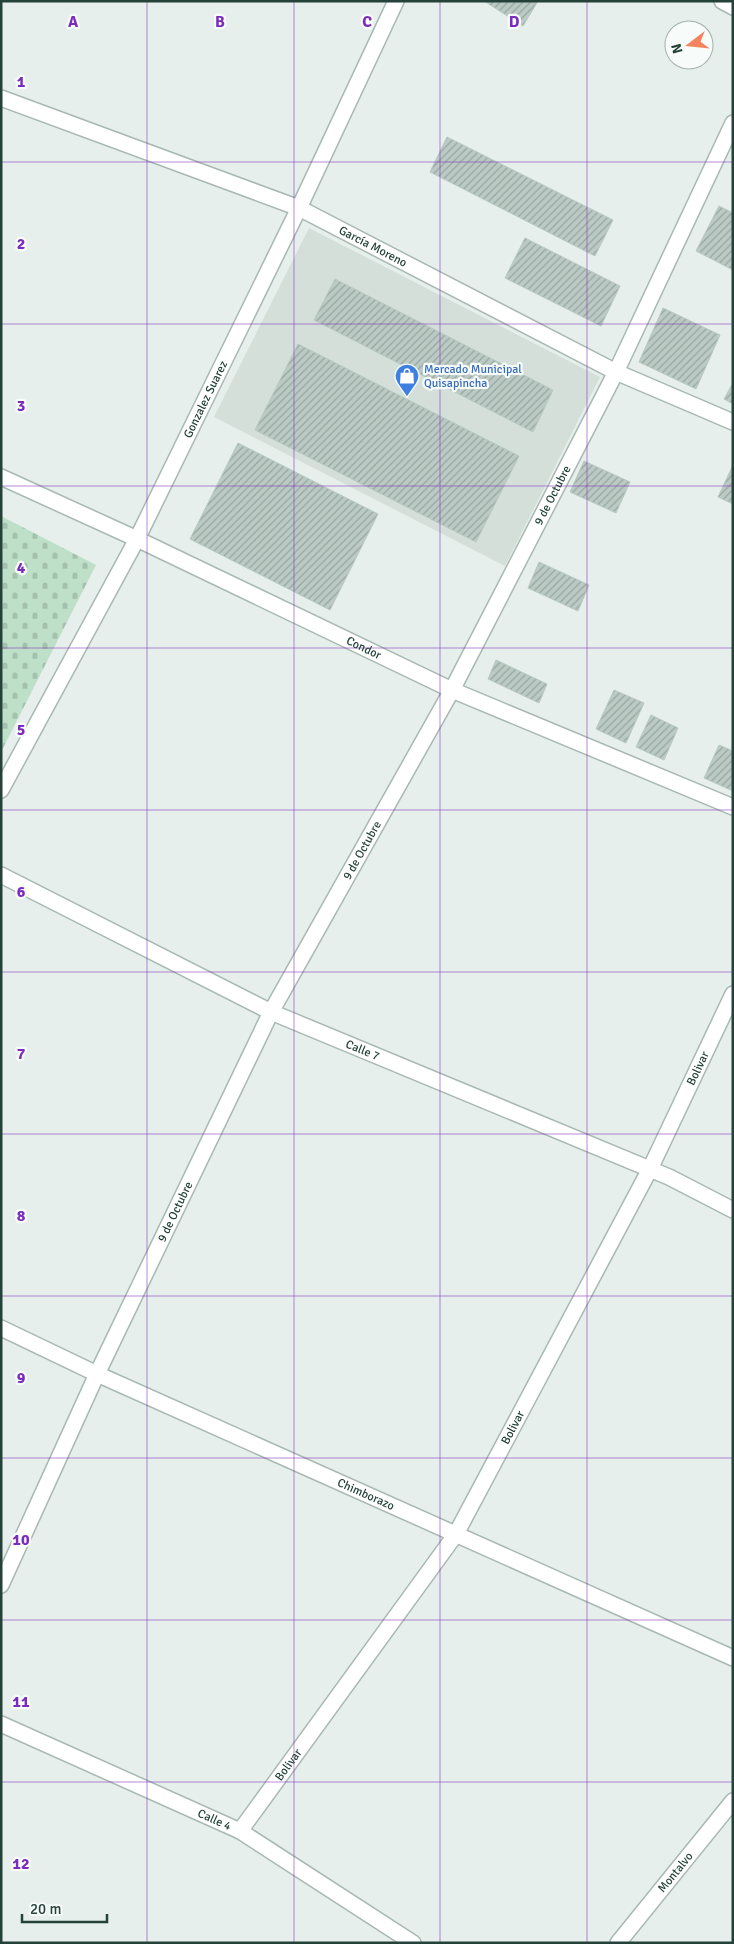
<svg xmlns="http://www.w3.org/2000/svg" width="734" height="1944" viewBox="0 0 734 1944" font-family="Signika,sans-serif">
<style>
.built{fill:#d4dfda}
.cemetery{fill:url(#cemetery-stones)}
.building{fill:url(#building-hatch);stroke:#b8c9c2}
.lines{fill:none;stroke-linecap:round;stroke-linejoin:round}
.minor-casing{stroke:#a8b8b2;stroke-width:18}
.tertiary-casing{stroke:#a8b8b2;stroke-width:18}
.minor{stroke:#fff;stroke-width:15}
.tertiary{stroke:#fff;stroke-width:15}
.grid{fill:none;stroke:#7b2cbf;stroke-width:1;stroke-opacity:0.55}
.labels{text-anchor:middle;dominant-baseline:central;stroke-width:4.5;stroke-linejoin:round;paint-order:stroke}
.street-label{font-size:12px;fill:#24423a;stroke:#f7fbf9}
.shop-label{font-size:12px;fill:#366cbe;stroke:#f7fbf9;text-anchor:start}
.grid-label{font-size:16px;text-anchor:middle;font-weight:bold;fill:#7b2cbf;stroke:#f7fbf9;stroke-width:4.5;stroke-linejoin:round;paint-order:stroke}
</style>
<defs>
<pattern id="cemetery-stones" width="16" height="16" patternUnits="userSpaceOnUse" patternTransform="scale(1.25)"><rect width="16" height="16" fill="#bfe0c8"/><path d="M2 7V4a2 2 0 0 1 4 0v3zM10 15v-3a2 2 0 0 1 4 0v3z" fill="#a4c1ad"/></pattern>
<pattern id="building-hatch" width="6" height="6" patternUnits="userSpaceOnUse" patternTransform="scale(1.25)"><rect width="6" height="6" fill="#bbcac4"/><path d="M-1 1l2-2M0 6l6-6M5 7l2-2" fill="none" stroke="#98a6a0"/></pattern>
</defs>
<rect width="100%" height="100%" fill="#e6efeb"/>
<polygon class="built" points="309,228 600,377 505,566 214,417"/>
<polygon class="cemetery" points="1,516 96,565 1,752"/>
<g class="building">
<polygon points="484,1 538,1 523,26"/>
<polygon points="447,137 613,220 595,256 430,172"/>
<polygon points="719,206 733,213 733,270 696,251"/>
<polygon points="525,238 620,286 601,326 505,278"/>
<polygon points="335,279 553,390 533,432 314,320"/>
<polygon points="663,308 720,335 696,389 639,362"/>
<polygon points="298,344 519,456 476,542 255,430"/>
<polygon points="733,383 733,404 724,399"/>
<polygon points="238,443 378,514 330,610 190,539"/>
<polygon points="584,461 630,482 616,513 570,492"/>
<polygon points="733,465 733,504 718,497"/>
<polygon points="539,562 589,585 578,611 528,588"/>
<polygon points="496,660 547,684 539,703 488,679"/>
<polygon points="614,690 644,703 626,743 596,729"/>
<polygon points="651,715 678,728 664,760 636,747"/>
<polygon points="719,745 733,751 733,791 704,778"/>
</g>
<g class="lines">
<defs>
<g id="minor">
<polyline points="722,1 733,7"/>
<path id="s1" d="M1 98 299 208 616 372 733 422"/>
<path id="s2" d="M1 477 137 539 452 690 733 807"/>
<path id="s3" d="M1 790 137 539 299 208 396 1"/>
<path id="s4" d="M1 875 271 1012 669 1177 733 1210"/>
<path id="s5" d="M1 1328 97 1374 733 1658"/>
<path id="s6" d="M1 1585 97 1374 271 1012 452 690 616 372 733 123"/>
<path id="s7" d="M1 1724 240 1831 413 1943"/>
<path id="s8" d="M240 1831 456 1534 650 1169 733 994"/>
</g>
<g id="tertiary">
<path id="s9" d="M618 1943 733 1801"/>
</g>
</defs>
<use href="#minor" class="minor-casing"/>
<use href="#tertiary" class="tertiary-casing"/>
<use href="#minor" class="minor"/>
<use href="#tertiary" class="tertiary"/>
</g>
<path class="grid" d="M147 1V1943M294 1V1943M440 1V1943M587 1V1943M1 162H733M1 324H733M1 486H733M1 648H733M1 810H733M1 972H733M1 1134H733M1 1296H733M1 1458H733M1 1620H733M1 1782H733"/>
<defs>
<symbol id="shop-pin" viewBox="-11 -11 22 30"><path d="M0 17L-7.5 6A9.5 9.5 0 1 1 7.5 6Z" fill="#3f7fe0" stroke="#f7fbf9"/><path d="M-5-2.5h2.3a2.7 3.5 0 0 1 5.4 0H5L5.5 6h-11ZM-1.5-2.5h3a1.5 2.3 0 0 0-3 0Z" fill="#fff"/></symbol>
</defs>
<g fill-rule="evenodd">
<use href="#shop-pin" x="393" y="362" width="28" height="38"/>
</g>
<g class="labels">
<g class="street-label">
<text stroke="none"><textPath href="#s1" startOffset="401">García Moreno</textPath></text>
<text stroke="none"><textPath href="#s3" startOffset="441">Gonzalez Suarez</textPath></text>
<text stroke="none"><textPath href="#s6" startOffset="1222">9 de Octubre</textPath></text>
<text stroke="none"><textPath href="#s2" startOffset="401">Condor</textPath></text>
<text stroke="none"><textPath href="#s6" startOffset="819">9 de Octubre</textPath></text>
<text stroke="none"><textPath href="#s4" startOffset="402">Calle 7</textPath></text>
<text stroke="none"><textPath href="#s8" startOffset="892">Bolivar</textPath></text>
<text stroke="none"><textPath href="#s6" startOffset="412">9 de Octubre</textPath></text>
<text stroke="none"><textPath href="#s8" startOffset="488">Bolivar</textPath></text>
<text stroke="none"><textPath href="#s5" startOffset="401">Chimborazo</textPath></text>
<text stroke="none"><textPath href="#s8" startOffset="82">Bolivar</textPath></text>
<text stroke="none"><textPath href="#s7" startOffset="234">Calle 4</textPath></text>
<text stroke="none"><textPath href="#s9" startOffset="91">Montalvo</textPath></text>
</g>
<g class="shop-label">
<text x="424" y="369">Mercado Municipal<tspan x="424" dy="14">Quisapincha</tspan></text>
</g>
</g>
<g class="grid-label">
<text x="73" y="27">A</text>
<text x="220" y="27">B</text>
<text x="367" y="27">C</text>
<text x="514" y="27">D</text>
<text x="21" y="87">1</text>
<text x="21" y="249">2</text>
<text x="21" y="411">3</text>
<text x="21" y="573">4</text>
<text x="21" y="735">5</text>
<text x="21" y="897">6</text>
<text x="21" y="1059">7</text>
<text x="21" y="1221">8</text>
<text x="21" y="1383">9</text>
<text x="21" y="1545">10</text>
<text x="21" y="1707">11</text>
<text x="21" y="1869">12</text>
</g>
<rect width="734" height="1944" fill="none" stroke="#24423a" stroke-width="5"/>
<g transform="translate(689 45) rotate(254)"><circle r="24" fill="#f7fbf9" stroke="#a3b1ad"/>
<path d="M0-4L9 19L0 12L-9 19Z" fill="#f4845f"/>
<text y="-8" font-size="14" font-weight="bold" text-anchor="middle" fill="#24423a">N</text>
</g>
<path d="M22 1914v8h85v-8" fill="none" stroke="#24423a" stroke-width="2.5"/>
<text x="30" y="1914" font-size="15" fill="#24423a" stroke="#f7fbf9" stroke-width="4" paint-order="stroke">20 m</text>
</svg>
